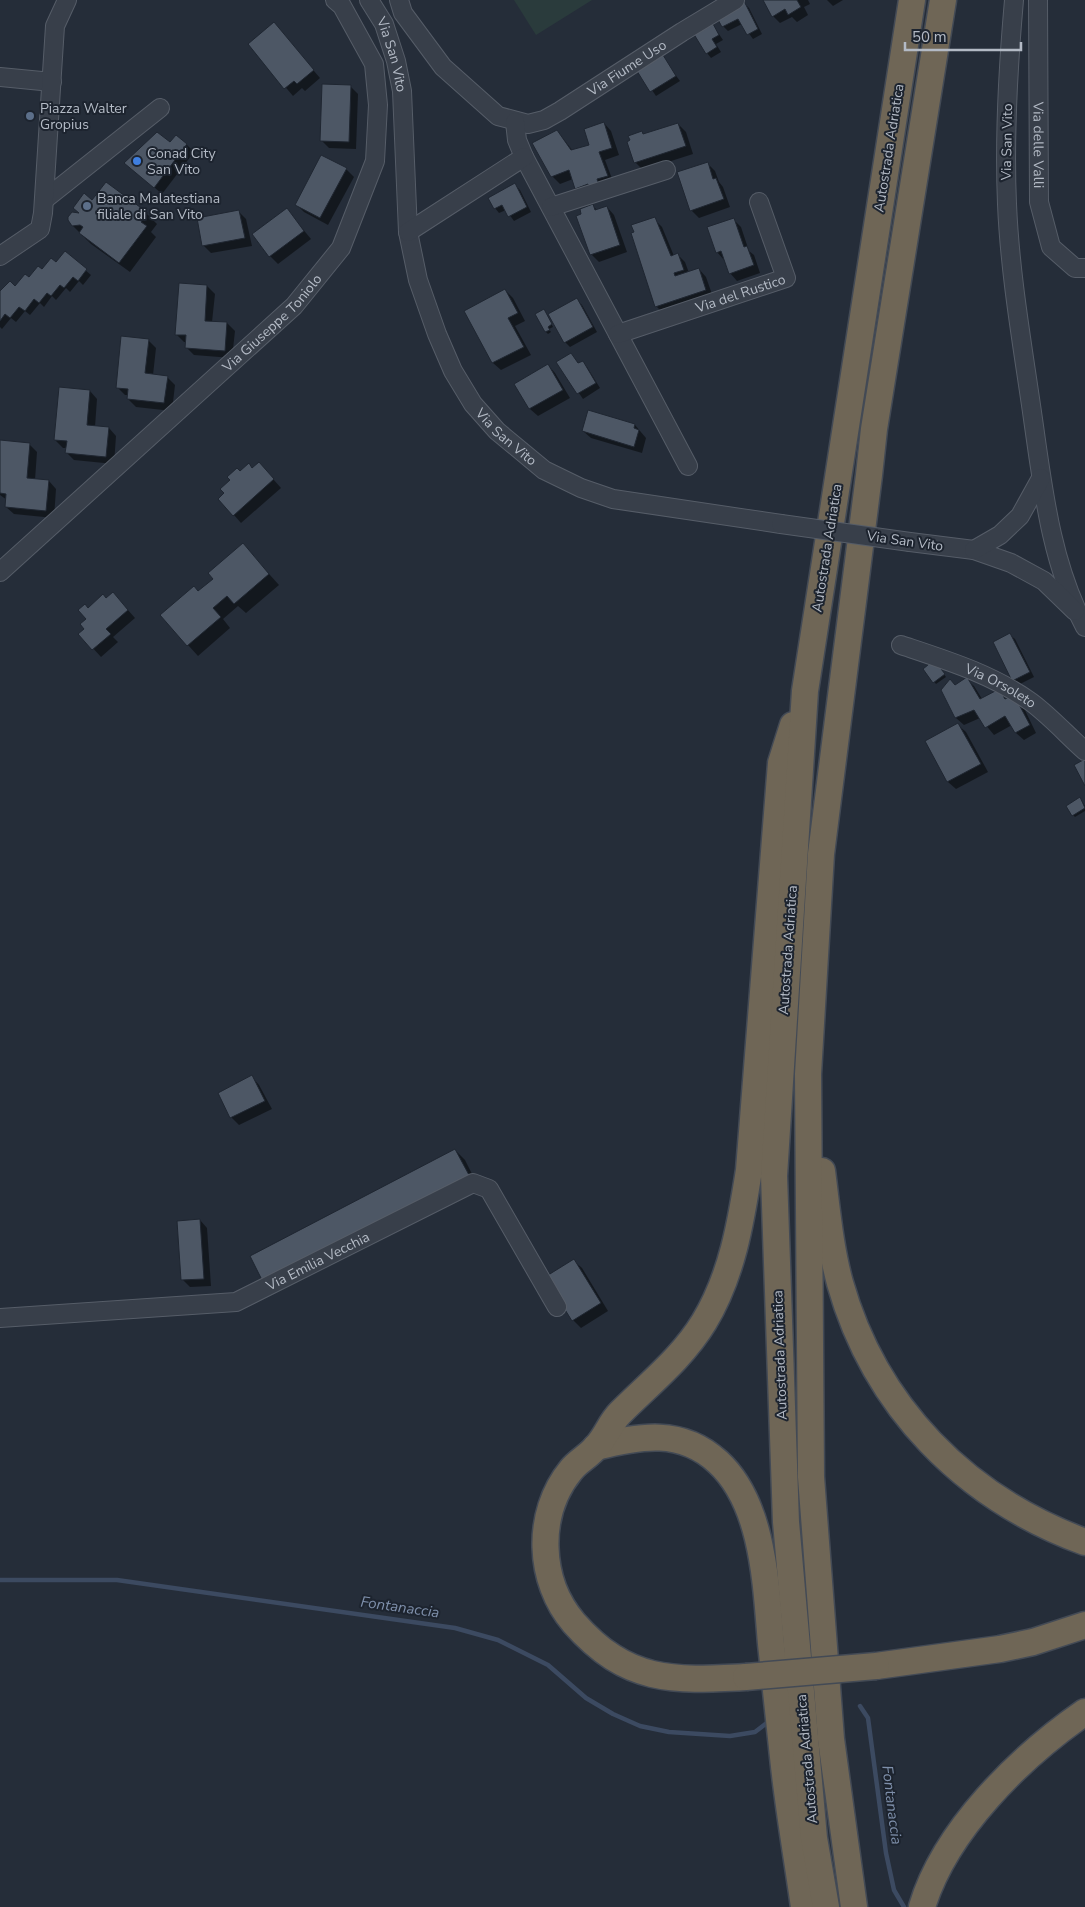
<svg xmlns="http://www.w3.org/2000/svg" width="1085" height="1907" viewBox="0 0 1085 1907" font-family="'Nunito Sans',sans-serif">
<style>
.green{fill:#2a3b3c}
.shadow{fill:#0007}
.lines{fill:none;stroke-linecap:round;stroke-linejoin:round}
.stream{stroke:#3c4a61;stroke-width:4.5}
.building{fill:#4d5765;stroke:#1f2631}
.minor-casing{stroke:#565d68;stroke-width:20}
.highway-casing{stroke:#434a55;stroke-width:29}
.minor{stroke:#383f4a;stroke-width:18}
.highway{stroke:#6f6656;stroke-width:26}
.minor-bridge-casing{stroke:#565d68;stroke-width:20;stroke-linecap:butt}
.highway-bridge-casing{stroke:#434a55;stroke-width:29;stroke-linecap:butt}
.minor-bridge{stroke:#383f4a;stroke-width:18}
.highway-bridge{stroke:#6f6656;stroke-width:26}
.service-dot{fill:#5c6f8a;stroke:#1d242f;stroke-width:2}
.shop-dot{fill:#3f7fe0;stroke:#1d242f;stroke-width:2}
.labels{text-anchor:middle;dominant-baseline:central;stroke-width:4;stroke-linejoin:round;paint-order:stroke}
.street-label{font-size:14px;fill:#b3bac5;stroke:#1d242f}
.poi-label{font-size:14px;fill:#b3bac5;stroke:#1d242f;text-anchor:start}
.water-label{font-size:15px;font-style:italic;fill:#7e8faa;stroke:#1d242f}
</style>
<rect width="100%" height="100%" fill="#252d39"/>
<polygon class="green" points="514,0 592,0 536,35"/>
<g class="shadow">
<polygon points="764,0 808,0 810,4 804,7 808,15 797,22 792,17 780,23 773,16"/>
<polygon points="827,0 843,0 833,6"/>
<polygon points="744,3 749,8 762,34 753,39 742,24 728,31 723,26"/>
<polygon points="710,21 723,40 716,44 721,52 711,58 707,53"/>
<polygon points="274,24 320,78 305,91 302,88 293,96 249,44"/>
<polygon points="662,57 680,81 656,96 639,71"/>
<polygon points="350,86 358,94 356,149 329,148 322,141"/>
<polygon points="604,123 611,131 619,155 605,160 614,184 584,196 576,188 573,179 560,184 552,176 557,131 573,151 591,146"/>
<polygon points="678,124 686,132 693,154 643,170 635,162"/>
<polygon points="186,144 194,152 162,194 126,163"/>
<polygon points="707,163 715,171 719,182 723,187 730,207 699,218 691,210"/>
<polygon points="346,169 354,177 328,225 304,212 296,204"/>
<polygon points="515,185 520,190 531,212 514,221 506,210 499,213 495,208"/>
<polygon points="93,202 147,214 157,224 151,232 156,237 130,272 91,244 70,223"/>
<polygon points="593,206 597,210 607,207 614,215 627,252 599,262 591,254"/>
<polygon points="287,210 311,239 278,264 270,256"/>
<polygon points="239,212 246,219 252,246 211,253 204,246 199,219"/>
<polygon points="654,219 662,227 674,256 678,255 685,262 689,273 699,269 706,277 713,297 664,314 656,306 635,233"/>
<polygon points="734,220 741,227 749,251 754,255 760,273 737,281 730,273 724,260 717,252"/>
<polygon points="65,253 91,275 83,285 79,281 70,292 66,288 56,300 52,296 44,307 40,303 30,315 25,311 16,322 11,318 2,329 0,327 0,293 15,287 56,264"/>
<polygon points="207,286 215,294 212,322 227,323 235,331 232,358 194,355 187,348 187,342 184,342 176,334"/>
<polygon points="505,290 513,298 525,321 515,326 531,355 501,370 493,363 466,311"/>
<polygon points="577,300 582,305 597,332 570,347 565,342"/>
<polygon points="546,313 553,327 549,329 551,332 548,334 546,332"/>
<polygon points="148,340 156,348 153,375 167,377 175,385 172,411 136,407 128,399 129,395 125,395 117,387"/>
<polygon points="571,354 579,364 582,362 587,367 600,388 583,399 558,362"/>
<polygon points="548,365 555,373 570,398 538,416 530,409 516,384"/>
<polygon points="90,391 97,399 95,427 109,428 116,436 114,464 74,460 67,453 67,448 63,448 55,440"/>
<polygon points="635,425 646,438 642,453 591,438 583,431"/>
<polygon points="29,444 37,452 35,480 49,481 56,489 54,518 14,514 6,507 7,500 0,495 0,456"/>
<polygon points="253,469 266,471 281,488 241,523 234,515 226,493 231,480 240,473"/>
<polygon points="243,545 279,585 246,613 238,606 223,619 230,628 198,656 188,645 198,593 215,579"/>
<polygon points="107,599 120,601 135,618 113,637 118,642 101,657 80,634 86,629 88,609"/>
<polygon points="1010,635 1015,639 1034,677 1018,685 1013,680"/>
<polygon points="936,664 946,677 936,684 924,669"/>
<polygon points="966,679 974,686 982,699 998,690 1007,700 1022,704 1036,733 1024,740 1016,733 1012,725 994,735 980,718 964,725 956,718 942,690 955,686"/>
<polygon points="958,725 966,732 988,772 956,789 948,782 927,742"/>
<polygon points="1080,798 1085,806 1085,811 1075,817 1073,815"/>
<polygon points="252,1077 259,1085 272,1109 239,1125 231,1117 219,1093"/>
<polygon points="455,1150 465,1160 478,1186 275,1292"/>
<polygon points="200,1220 207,1228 211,1286 190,1287 183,1280"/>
<polygon points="574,1261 582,1268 608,1311 581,1328 573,1320"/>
</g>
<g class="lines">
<g class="stream">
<polyline points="0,1580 117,1580 455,1628 498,1640 548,1665 586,1698 613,1714 640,1726 669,1732 730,1736 755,1732 768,1722"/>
<polyline points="860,1706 868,1718 886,1853 894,1890 904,1907"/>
</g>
</g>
<g class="building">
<polygon points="763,0 797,0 801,7 788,15 785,9 772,17"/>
<polygon points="744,1 758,29 747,35 738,19 722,27 716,16"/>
<polygon points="711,20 719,35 712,39 717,47 706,54 692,31"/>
<polygon points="274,22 314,70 297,84 294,81 284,89 248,44"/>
<polygon points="663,55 676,76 650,92 637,71"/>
<polygon points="322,84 351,85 349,142 320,141"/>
<polygon points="604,122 612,148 599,152 608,176 597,179 599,186 589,188 588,184 575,189 569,170 551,177 532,143 557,130 571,150 589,145 584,129"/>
<polygon points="678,123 686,146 634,163 627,142 630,140 628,136 642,131 643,134"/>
<polygon points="157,132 170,142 176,135 187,144 154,188 124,163"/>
<polygon points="321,155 347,168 320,218 295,205"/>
<polygon points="708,162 713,179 716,178 724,199 690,211 677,172"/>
<polygon points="106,182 148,213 141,222 147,226 119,263 79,233 83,227 80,225 72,226 68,220 68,217 72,212 79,213 73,208 84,193 92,200"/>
<polygon points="515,183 527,207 508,217 502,205 494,209 488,198"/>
<polygon points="593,204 595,210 607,206 620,245 590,255 576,216 581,214 580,209"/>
<polygon points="287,208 304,231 269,257 252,234"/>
<polygon points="239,210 245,238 202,246 197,218"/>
<polygon points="655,217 671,256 678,253 684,270 674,273 675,276 699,268 706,290 655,307 631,233 634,232 631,225"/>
<polygon points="734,218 744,247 747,246 754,265 729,274 721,251 716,253 707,227"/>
<polygon points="65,251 87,269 78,281 73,277 64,288 60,285 51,296 47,293 39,303 34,299 25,311 19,307 10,318 5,314 0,321 0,291 10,281 15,286 25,274 29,277 38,266 42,269 51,258 56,262"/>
<polygon points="179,283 207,285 205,321 227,322 225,351 185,348 186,335 175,335"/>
<polygon points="505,289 518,313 508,318 524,347 492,363 464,311"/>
<polygon points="577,298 593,327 564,343 548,314"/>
<polygon points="544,309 552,324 548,327 550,330 545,332 535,314"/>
<polygon points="121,336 149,339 145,373 168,376 164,403 127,399 128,389 116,388"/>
<polygon points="571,353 578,363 583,361 596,383 577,394 556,362"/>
<polygon points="548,364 563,390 529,409 514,384"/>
<polygon points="59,387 90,390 87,425 109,427 106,457 65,453 67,441 54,440"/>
<polygon points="588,410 635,424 634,428 639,430 634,447 582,431"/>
<polygon points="0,440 30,443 27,478 49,480 46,511 5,507 6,494 0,493"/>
<polygon points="259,462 274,479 233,516 218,499 224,493 220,489 230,480 227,477 237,468 240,471 249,463 252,468"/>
<polygon points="243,543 269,574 234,604 227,596 213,608 221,617 187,646 160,615 194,586 198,591 213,579 208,573"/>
<polygon points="113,592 128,610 106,629 111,634 92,650 78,634 84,629 80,624 86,619 78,610 85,604 88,608 103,594 106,598"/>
<polygon points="1010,633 1030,672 1012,681 993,642"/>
<polygon points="934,660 945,674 933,683 923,669"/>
<polygon points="967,677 980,699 999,689 1005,699 1014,695 1030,725 1015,733 1005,716 985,728 974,710 955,718 941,690 950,679 955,685"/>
<polygon points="958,723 981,764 947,782 925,741"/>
<polygon points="1085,759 1085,786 1074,765"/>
<polygon points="1080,797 1085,808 1072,816 1066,806"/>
<polygon points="252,1075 265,1101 230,1118 218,1093"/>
<polygon points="455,1149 469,1175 263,1282 250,1256"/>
<polygon points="200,1219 204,1279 181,1280 177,1221"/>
<polygon points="574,1259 601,1303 572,1321 545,1277"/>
</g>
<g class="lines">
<defs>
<g id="minor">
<path id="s1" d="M369 0 384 24 396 61 402 91 408 232 418 280 437 334 453 371 473 404 497 431 544 470 581 488 613 499 781 524"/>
<path id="s2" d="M399 0 403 13 443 67 498 116 528 124 544 120 560 111 682 32 735 0"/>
<path d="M1014 0C1008 68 1004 136 1007 204 1010 276 1023 348 1033 419 1043 489 1051 563 1085 627"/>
<path id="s3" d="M1038 0 1039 202 1051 247 1075 268H1085"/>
<polyline points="0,77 52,82"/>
<polyline points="515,122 517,140 524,157 688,466"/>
<polyline points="44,200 160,108"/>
<polyline points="551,207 666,170"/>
<polyline points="408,232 524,157"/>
<polyline points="0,256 40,229 43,213 55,26 67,0"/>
<path id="s4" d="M618 334 786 278 759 202"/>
<polyline points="910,542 974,550 1011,563 1044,581 1075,611"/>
<polyline points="974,550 1000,535 1020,516 1041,478"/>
<path id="s5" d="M0 572 294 306 341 248 375 161 378 105 374 64 342 6 335 0"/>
<path id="s6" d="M901 645C946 660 992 674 1031 702 1050 716 1067 735 1085 751"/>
<path id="s7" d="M0 1318 236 1302 473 1183 489 1189 557 1307"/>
</g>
<g id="highway">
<path d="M822 1171C827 1209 830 1247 840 1283 875 1407 965 1498 1085 1542"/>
<path d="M596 1447C640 1436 681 1428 718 1462 764 1504 766 1586 771 1644 775 1681 779 1719 783 1757 788 1807 797 1857 804 1907"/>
<polyline points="876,1666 1000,1649 1033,1642 1085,1625"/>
<path d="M746 1677C672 1681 627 1683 574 1623 538 1581 535 1514 571 1470 578 1461 589 1456 596 1447 606 1437 610 1423 620 1413 650 1383 682 1358 704 1322 732 1276 741 1222 749 1170L781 763 793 725"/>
<polyline points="826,1907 814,1838 786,1522 774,1176 805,691 912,0"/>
<polyline points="854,1907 831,1739 811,1477 808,1074 821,854 869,475 874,429 943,0"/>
<path d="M922 1907C945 1830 1020 1757 1085 1712"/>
</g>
</defs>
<use href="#minor" class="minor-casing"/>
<use href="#highway" class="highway-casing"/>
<use href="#minor" class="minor"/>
<use href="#highway" class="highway"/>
<defs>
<polyline id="minor-bridge" points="781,524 910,542"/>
<polyline id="highway-bridge" points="746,1677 876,1666"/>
</defs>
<use href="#minor-bridge" class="minor-bridge-casing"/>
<use href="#highway-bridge" class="highway-bridge-casing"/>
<use href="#minor-bridge" class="minor-bridge"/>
<use href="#highway-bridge" class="highway-bridge"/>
</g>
<g class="service-dot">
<circle cx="30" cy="116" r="5"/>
<circle cx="87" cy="206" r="5"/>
</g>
<circle class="shop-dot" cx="137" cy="161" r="5"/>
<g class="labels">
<g class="street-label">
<text stroke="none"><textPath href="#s1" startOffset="60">Via San Vito</textPath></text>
<text stroke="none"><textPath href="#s2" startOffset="300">Via Fiume Uso</textPath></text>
<text transform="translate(1007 142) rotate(-89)">Via San Vito</text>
<text stroke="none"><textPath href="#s3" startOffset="145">Via delle Valli</textPath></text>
<text transform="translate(889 148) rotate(-81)">Autostrada Adriatica</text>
<text stroke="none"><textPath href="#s4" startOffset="129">Via del Rustico</textPath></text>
<text stroke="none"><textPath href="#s5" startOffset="369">Via Giuseppe Toniolo</textPath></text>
<text stroke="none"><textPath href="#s1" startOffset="471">Via San Vito</textPath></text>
<text transform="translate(905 541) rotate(8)">Via San Vito</text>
<text transform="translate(827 548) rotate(-81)">Autostrada Adriatica</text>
<text stroke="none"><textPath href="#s6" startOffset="108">Via Orsoleto</textPath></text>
<text transform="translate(788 950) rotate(-86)">Autostrada Adriatica</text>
<text stroke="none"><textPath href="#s7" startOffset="328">Via Emilia Vecchia</textPath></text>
<text transform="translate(780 1355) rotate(-92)">Autostrada Adriatica</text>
<text transform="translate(807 1759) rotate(-95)">Autostrada Adriatica</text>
</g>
<g class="poi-label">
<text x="40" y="108">Piazza Walter<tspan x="40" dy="16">Gropius</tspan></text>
<text x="147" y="153">Conad City<tspan x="147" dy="16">San Vito</tspan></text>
<text x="97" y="198">Banca Malatestiana<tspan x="97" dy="16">filiale di San Vito</tspan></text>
</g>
<g class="water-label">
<text transform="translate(400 1607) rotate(8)">Fontanaccia</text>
<text transform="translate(892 1805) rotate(83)">Fontanaccia</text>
</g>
</g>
<path d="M905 42v8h116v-8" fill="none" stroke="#b3bac5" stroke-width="2.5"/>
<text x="912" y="42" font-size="15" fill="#b3bac5" stroke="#1d242f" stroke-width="4" paint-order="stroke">50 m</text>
</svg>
